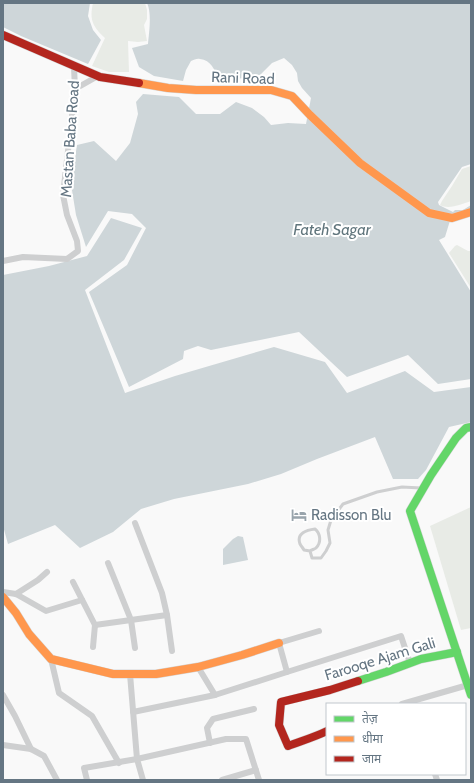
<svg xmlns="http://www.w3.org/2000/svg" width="474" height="783" viewBox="0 0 474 783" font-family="Cabin,'Noto Sans Devanagari',sans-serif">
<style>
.green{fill:#e8ebe6}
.water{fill:#ced6d9}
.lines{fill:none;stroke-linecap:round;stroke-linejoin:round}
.fast-casing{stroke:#d5d6d7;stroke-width:9}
.slow-casing{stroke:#d5d6d7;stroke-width:9}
.jam-casing{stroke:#d5d6d7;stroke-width:9}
.lane{stroke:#cecfd0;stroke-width:3}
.street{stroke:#cecfd0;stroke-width:6}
.fast{stroke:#63d668;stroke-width:8}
.slow{stroke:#ff974d;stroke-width:8}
.jam{stroke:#b3261e;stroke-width:8}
.labels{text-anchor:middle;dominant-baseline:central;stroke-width:4;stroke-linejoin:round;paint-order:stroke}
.street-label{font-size:15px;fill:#657683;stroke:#fff}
.poi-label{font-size:15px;fill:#657683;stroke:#fff;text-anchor:start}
.water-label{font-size:16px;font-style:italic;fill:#60757c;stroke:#fff}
</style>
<rect width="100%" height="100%" fill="#f9f9f9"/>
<g class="green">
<path d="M93 3H145L147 10V19L144 25 147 41 138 42 128 41 129 72H109L92 66 105 38C93 27 89 20 93 3Z"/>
<path d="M471 166V201C462 204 449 210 440 205L442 201 452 186 462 169Z"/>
<polygon points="457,245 468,251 470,251 471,250 471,288 449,253 455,246"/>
<polygon points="471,507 471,628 461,630 430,526"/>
</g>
<g class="water">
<polygon points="3,3 90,3 88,16 93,30 101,40 88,64 21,36 3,27"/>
<path d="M147 3H471V164L462 167 438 202 439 205 453 212 455 210H463L471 205V208L452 214 445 237 439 240 471 292V379L438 384 408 355 347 377 299 332 211 350 198 346 184 351 183 359 129 387 89 292 127 265 146 228 132 214 108 211 86 247 76 215 71 184 77 145 94 141 116 161 130 143 138 114 136 102 143 94 179 97 196 114H220L236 102 252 108 264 117 271 125 288 123 306 124 311 98 302 88 298 81 297 73 292 65 284 58 272 63 257 78 218 79C215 70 211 60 200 59 197 58 194 60 191 61L186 70 183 81 154 76 139 67 132 48 148 44C149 33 152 13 147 3Z"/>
<polygon points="111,218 142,228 124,260 85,290 125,393 175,376 274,347 325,362 347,393 405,371 434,392 471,387 471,422 449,427 426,470 418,479 393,479 375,437 317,459 281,474 248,484 174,499 141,509 113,532 80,548 55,525 8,544 3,526 3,275 49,266 87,256"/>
<polygon points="238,536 243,537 248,560 223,565 223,549 233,539"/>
</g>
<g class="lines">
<defs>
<g id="fast">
<polyline points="471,427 466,428 456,438 431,475 410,511 471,695"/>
<polyline points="358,681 386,672 421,659 457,652"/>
</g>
<g id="slow">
<polyline points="139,83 168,88 196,90 271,90 292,96 310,115 360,163 429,213 452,218 471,212"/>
<polyline points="3,597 16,613 29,634 51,659 113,674 156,674 198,667 242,655 279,643"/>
</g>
<g id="jam">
<polyline points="3,35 100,77 139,83"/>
<path d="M327 731C315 737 301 741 288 746L279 725 281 702 330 690 358 681"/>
</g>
</defs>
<use href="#fast" class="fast-casing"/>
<use href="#slow" class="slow-casing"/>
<use href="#jam" class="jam-casing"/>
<path class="lane" d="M310 551C311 550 315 549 316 548 322 542 320 533 315 529 307 530 296 533 300 544 301 546 303 548 304 550L310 551 312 558H321L326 551 330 543 328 530 331 520 343 504 377 492 402 487 421 488"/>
<g class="street">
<polyline points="75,89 98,76"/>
<polyline points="3,261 23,257 67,259 78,251 77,241 67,215 63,195 75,89 74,67"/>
<polyline points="135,523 162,593 167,615 172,651"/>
<polyline points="108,563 131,620 135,648"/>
<polyline points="73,582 95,625 167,615"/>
<polyline points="3,592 16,594 46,611 82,600"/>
<polyline points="16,594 38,580 47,572"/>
<polyline points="319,631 279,643 287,672 401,636 410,663"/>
<polyline points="93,647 95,625"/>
<polyline points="51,659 59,693 92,716 119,763"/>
<polyline points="198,667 215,695 287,672"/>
<polyline points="130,674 137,759 143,780"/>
<polyline points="3,695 15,716 31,749"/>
<polyline points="402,704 468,685"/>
<polyline points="133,712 215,695"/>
<polyline points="210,743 207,728 213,719 254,709"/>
<polyline points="3,745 31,749 44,756 57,780"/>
<polyline points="435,774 437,780"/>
<polyline points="87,780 84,768 137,759 226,739 246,739 259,780"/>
<polyline points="222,780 256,770"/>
</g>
<use href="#fast" class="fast"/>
<use href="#slow" class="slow"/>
<use href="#jam" class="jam"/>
</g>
<defs>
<symbol id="hotel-bare" viewBox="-9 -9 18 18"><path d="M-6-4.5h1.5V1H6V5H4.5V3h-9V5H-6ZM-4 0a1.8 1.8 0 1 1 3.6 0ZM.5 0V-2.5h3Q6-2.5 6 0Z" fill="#99a4ac" stroke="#fff" stroke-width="2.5" paint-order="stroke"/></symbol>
</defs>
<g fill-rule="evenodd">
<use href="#hotel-bare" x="288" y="504" width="22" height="22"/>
</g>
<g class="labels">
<g class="street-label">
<text transform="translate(243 78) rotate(2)">Rani Road</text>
<text transform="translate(70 139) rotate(-86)">Mastan Baba Road</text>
<text transform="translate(380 659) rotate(-17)">Farooqe Ajam Gali</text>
</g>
<g class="poi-label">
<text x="311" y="515">Radisson Blu</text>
</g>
<g class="water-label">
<text x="332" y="229">Fateh Sagar</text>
</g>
</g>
<rect width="474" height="783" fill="none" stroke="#657683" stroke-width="8"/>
<rect x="326" y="703" width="140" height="72" fill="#ffffff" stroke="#c1c8cd"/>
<rect x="334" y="716" width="20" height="6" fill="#63d668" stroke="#c1c8cd"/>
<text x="362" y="723" font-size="12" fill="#657683">तेज़</text>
<rect x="334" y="736" width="20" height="6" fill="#ff974d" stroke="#c1c8cd"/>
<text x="362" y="743" font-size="12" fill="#657683">धीमा</text>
<rect x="334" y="756" width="20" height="6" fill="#b3261e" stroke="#c1c8cd"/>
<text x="362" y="763" font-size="12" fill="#657683">जाम</text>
</svg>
